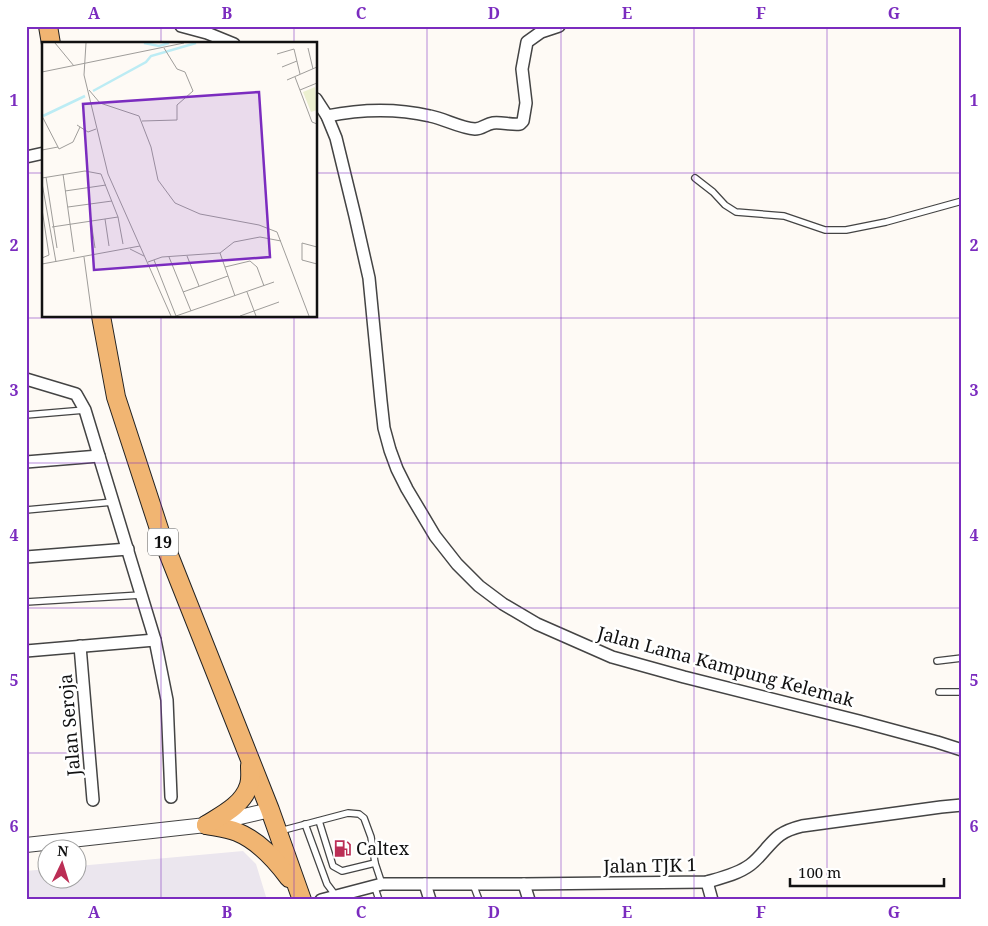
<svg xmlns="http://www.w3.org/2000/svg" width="988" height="926" viewBox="0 0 988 926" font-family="'Noto Serif',serif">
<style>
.industrial{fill:#ebe6ee}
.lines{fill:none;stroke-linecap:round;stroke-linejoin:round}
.service-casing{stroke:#444;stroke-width:8}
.minor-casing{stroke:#444;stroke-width:14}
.tertiary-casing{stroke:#444;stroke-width:16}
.primary-casing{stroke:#222;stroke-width:20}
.service{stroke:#fff;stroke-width:5.5}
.minor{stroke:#fff;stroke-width:11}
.tertiary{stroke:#fff;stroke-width:14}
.primary{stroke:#f1b572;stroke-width:18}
.grid{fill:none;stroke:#7b2cbf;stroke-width:1;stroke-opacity:0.55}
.labels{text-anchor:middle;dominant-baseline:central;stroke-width:5;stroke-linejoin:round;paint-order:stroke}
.shield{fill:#fff;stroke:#585858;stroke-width:1}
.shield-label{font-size:16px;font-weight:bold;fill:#111}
.street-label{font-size:18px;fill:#111;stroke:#fff}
.poi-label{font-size:18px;fill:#111;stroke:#fff;text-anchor:start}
.inset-river{fill:none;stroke:#bcecf4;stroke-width:2.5}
.inset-road{fill:none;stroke:#9f9d9a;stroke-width:1}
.view{fill:#7b2cbf;fill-opacity:0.15;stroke:#7b2cbf;stroke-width:2.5}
.inset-edge{fill:none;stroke:#111;stroke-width:2.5}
.neatline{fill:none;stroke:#7b2cbf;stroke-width:2}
.grid-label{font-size:16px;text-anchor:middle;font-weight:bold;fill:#7b2cbf}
</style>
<rect width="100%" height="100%" fill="#fefaf5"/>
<polygon class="industrial" points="243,851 256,864 267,900 26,900 26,871 47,869 48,878 78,878 78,866"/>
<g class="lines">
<defs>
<g id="service">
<polyline points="695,178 713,192 725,205 736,212 784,216 825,230 846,230 886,222 962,201"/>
<polyline points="26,415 85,410"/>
<polyline points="26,510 113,502"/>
<polyline points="26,602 141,595"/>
<polyline points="937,661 962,658"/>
<polyline points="939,692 962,692"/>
<polyline points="319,821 333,866 342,871 375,863"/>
<polyline points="305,824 327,884 336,896"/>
<polyline points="280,831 348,813 359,814 364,818 371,837 375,863 382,884"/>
<polyline points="473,884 479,900"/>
<polyline points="374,885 379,900"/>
</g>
<g id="minor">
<polyline points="181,26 207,33 234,44"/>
<polyline points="316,99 327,116 336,138 355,216 369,278 381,401 384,428 390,450 397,469 407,489 435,536 457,564 479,586 503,604 537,624 612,657 684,677 859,721 937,742 962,750"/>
<path d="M327 116C362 109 395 108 430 116 445 119 460 128 475 129 482 129 486 124 493 123 502 122 511 125 520 124L523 121 526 103 522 69 527 42 541 32 559 26"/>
<polyline points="26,157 44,153"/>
<polyline points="26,379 76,394 85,410 155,640 167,700 171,797"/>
<polyline points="26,462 99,456"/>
<polyline points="26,557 128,549"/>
<polyline points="80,646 93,800"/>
<polyline points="26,651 155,640"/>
<polyline points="707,882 712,900"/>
<polyline points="425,884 430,900"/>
<polyline points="524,884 529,900"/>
<path d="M321 900 382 884H524L707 882C721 878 738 874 750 865 762 856 769 843 780 835 787 830 794 828 802 826L941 807 962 805"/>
</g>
<polyline id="tertiary" points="26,845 206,825 270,810"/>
<g id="primary">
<polyline points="48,26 51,44"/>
<polyline points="101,316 116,397 161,535 270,810 302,900"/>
<path d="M206 825C216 827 227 828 237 832 259 841 275 859 289 878"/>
<path d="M206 825C222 815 243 805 249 785 251 779 250 772 250 766"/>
</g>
</defs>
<use href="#service" class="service-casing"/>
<use href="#minor" class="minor-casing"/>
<use href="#tertiary" class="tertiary-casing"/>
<use href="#primary" class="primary-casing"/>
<use href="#service" class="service"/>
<use href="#minor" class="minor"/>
<use href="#tertiary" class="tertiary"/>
<use href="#primary" class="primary"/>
</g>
<path class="grid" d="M161 26V44M294 26V44M427 26V900M561 26V900M694 26V900M827 26V900M26 173H44M316 173H962M161 316V900M294 316V900M26 318H962M26 463H962M26 608H962M26 753H962"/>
<defs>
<symbol id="fuel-bare" viewBox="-9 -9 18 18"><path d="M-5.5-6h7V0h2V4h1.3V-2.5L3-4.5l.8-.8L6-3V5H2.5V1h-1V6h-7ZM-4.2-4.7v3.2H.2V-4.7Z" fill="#bb2e55" stroke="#fff" stroke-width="2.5" paint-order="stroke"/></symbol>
</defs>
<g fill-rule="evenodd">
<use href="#fuel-bare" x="330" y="836" width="25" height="25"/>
</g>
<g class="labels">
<rect class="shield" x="148" y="528.5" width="30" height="27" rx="4"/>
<g class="shield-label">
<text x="163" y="542">19</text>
</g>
<g class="street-label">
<text transform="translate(726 666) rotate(15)">Jalan Lama Kampung Kelemak</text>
<text transform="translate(69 725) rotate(-95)">Jalan Seroja</text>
<text transform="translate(650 865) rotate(-1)">Jalan TJK 1</text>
</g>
<g class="poi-label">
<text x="356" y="848">Caltex</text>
</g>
</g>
<g transform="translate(42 42)">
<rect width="275" height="275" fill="#fefaf5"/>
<path d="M273 45 275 68 269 70 261 50Z" fill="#ecf0d0"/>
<path class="inset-river" d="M102 1 117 4 127 1M51 49 104 20 109 14 154 1M1 74 43 54"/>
<path class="inset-road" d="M13 1 32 24M44 1 42 33 66 132 129 274M266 6 271 27M235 12 252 7 258 32M240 25 255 19M0 30 142 1M253 35 270 80 275 82M245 38 275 25M47 48 58 61 97 74 109 105 116 138 133 161 158 172 217 183 235 190 267 274M258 48 275 41M0 74 17 107 31 100 38 85M100 79 135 78V63L151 49 143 30 135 27 122 6M35 83 46 90 54 87M0 108 16 105M21 132 32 210M4 135 15 206M0 136 43 129 59 132 76 175 81 202M0 141 14 220M23 149 64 143M26 165 70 159M0 167 7 213 0 216M63 177 67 204M49 179 53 206M10 185 76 175M275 205 260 201V218L275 222M88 207 102 214M178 211 193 254M145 214 157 244M42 215 50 274M127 215 149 269M112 218 134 274M106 220 120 215 178 211 192 200 218 195 239 199M0 222 98 204M183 225 208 219 215 225 222 244M141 250 186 234M205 250 214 274M134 274 232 240M198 274 237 260"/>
<path class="view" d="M217 50 228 215 52 228 41 62Z"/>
<rect width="275" height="275" class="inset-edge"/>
</g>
<rect width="988" height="926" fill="none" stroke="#ffffff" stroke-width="55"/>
<g transform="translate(62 864) rotate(4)"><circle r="24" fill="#ffffff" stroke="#a0a0a0"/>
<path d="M0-4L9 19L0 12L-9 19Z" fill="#bb2e55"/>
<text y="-8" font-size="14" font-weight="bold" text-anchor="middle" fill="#111111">N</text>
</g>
<path d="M790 878v8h154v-8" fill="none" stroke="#111111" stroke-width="2.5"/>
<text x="798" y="878" font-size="15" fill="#111111" stroke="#ffffff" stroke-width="4" paint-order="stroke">100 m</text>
<rect x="28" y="28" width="932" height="870" class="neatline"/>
<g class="grid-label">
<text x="94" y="19">A</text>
<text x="227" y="19">B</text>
<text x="361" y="19">C</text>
<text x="494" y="19">D</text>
<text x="627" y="19">E</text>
<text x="761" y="19">F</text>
<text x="894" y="19">G</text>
<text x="14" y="106">1</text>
<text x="974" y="106">1</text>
<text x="14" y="251">2</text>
<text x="974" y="251">2</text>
<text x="14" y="396">3</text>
<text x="974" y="396">3</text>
<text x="14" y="541">4</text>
<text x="974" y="541">4</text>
<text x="14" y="686">5</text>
<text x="974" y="686">5</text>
<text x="14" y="832">6</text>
<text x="974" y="832">6</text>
<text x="94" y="918">A</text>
<text x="227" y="918">B</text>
<text x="361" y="918">C</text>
<text x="494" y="918">D</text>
<text x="627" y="918">E</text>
<text x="761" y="918">F</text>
<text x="894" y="918">G</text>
</g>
</svg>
